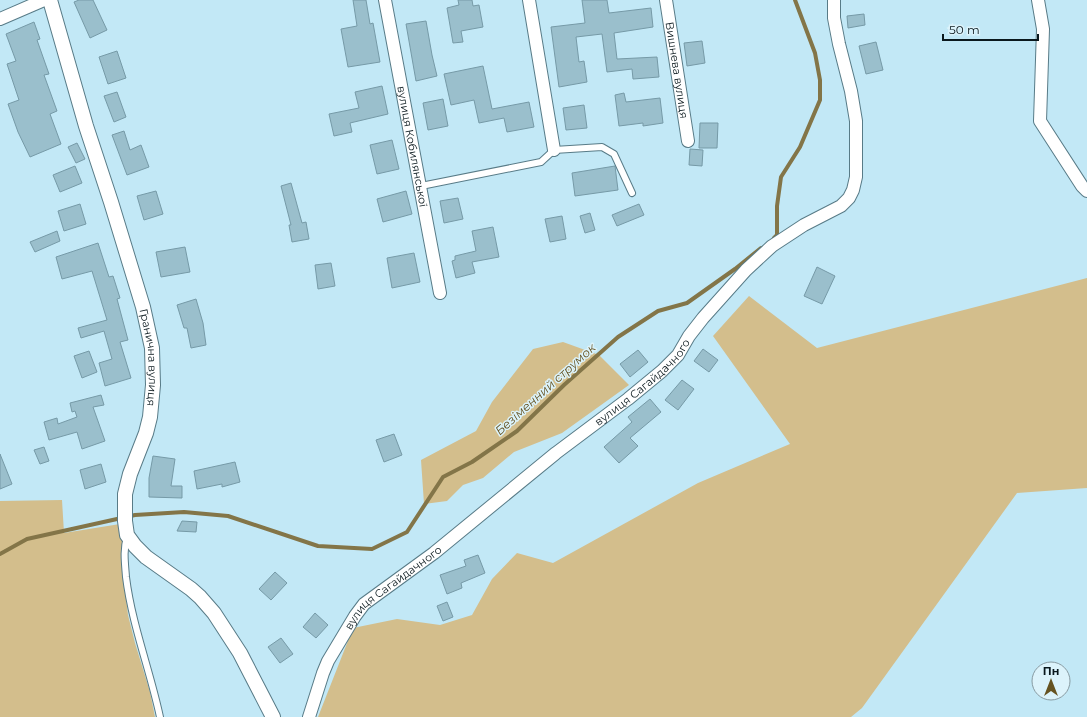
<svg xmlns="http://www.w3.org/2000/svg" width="1087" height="717" viewBox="0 0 1087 717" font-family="Montserrat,sans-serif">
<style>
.green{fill:#d3be8c}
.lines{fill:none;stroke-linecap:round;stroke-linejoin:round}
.stream{stroke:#837548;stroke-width:4}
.building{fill:#9abfcc;stroke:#769aa7}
.service-casing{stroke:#587b87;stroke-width:8}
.minor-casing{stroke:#587b87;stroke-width:14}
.tertiary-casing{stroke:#587b87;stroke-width:16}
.service{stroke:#fff;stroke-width:6}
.minor{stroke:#fff;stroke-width:12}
.tertiary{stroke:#fff;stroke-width:14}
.labels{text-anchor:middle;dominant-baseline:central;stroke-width:3;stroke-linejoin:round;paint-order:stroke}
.street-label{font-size:11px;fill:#0a181d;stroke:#dcf3fb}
.water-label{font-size:12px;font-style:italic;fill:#63501e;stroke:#dcf3fb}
</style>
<rect width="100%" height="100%" fill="#c2e8f6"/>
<g class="green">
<polygon points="1087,278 1087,488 1017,493 862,708 851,717 318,717 353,628 397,619 440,625 472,615 492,579 517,553 553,563 698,483 790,444 713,336 749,296 817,348"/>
<polygon points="563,342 599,355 629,385 562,433 514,452 483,478 463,485 447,501 424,504 421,460 476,431 492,402 533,349"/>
<polygon points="62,500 64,533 120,524 123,537 122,563 128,615 135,643 150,692 155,717 0,717 0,501"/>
</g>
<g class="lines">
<g class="stream">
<polyline points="774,238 777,235 777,206 781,177 800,147 820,100 820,80 815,53 795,0"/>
<polyline points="0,554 27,539 135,515 184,512 228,516 318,546 372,549 407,532 443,477 472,462 517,431 564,385 618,337 658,311 687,303 735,269 761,248"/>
</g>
</g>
<g class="building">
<polygon points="79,0 93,0 107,30 90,38 74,2"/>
<polygon points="353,0 366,0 370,24 373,23 380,62 348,67 341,29 357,26"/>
<polygon points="458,0 472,0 473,6 479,5 483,27 461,31 463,42 453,43 447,8 459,5"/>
<polygon points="582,0 607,0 609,13 651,8 653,27 614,33 617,59 657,57 659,77 633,79 632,69 607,72 602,34 576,37 579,62 584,61 587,82 559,87 551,27 585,23"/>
<polygon points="864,14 865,25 848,28 847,16"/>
<polygon points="426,21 432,55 437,76 416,81 406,24"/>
<polygon points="34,22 40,39 37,40 49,74 44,75 57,111 50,114 61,144 30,157 18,132 8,104 19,100 7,64 16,61 6,34"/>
<polygon points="702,41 705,63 687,66 684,43"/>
<polygon points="876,42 883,70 866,74 859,46"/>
<polygon points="117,51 126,78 108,84 99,57"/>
<polygon points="483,66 492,109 529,102 534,127 507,132 504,118 479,123 474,100 451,105 444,74"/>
<polygon points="382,86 388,114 350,123 352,132 334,136 329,114 359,108 355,92"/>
<polygon points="117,92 126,117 114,122 104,96"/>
<polygon points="624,93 626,102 660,98 663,123 643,126 643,123 619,126 615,95"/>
<polygon points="443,99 448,126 428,130 423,103"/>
<polygon points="584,105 587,128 566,130 563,108"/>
<polygon points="700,123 718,123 717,148 699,148"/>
<polygon points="124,131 130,150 141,145 149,167 127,175 112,135"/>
<polygon points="392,140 399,169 377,174 370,145"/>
<polygon points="77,143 85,159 76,163 68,147"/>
<polygon points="690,149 703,150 702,166 689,165"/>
<polygon points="75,166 82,183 60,192 53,175"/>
<polygon points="615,166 618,190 575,196 572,173"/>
<polygon points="291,183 302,223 306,222 309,239 292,242 289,225 291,225 281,186"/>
<polygon points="156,191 163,214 144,220 137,196"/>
<polygon points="406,191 412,214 383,222 377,199"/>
<polygon points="458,198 463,219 444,223 440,201"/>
<polygon points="80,204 86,224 64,231 58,211"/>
<polygon points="639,204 644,215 617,226 612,215"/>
<polygon points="590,213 595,230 585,233 580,216"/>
<polygon points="562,216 566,239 550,242 545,219"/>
<polygon points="493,227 499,257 472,262 475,273 456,278 452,261 455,260 455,256 476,251 472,231"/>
<polygon points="57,231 60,241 35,252 30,242"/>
<polygon points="98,243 109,277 113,276 120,298 117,299 128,340 120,342 131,378 105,386 99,363 112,359 104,331 81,338 78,328 107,320 92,271 62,279 56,257"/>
<polygon points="185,247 190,272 161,277 156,252"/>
<polygon points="414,253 420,282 392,288 387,258"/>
<polygon points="331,263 335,286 318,289 315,265"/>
<polygon points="817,267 835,276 822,304 804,296"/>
<polygon points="196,299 203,323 206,345 191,348 187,328 184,328 177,305"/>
<polygon points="703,349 718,360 709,372 694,361"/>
<polygon points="638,350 648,362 630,377 620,364"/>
<polygon points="89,351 97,372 82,378 74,356"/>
<polygon points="682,380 694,389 678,410 665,400"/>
<polygon points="101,395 104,405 93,407 105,441 82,449 77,432 49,440 44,422 57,418 58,424 77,417 75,411 72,412 70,403"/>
<polygon points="650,399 661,412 630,438 638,446 619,463 604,447 632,422 628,417"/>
<polygon points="394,434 402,455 384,462 376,440"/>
<polygon points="44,447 49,461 40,464 34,450"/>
<polygon points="0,454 12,484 0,489"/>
<polygon points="153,456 175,459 171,486 182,486 182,498 149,497 149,478"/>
<polygon points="235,462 240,482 222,487 222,484 197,489 194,471"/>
<polygon points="101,464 106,482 85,489 80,470"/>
<polygon points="182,521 197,522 196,532 177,531"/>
<polygon points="478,555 485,573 461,583 462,588 447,594 440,575 466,566 464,560"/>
<polygon points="275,572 287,583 271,600 259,589"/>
<polygon points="447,602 453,617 443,621 437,606"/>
<polygon points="315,613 328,625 316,638 303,627"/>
<polygon points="281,638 293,654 280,663 268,647"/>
</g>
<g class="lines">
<defs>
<g id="service">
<polyline points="421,186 541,162 554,150 602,147 614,154 632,193"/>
<path d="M127 537C123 550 125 563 126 577 132 625 150 670 160 717"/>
</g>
<g id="minor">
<path id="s1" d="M385 0 440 293"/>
<polyline points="529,0 554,150"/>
<path id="s2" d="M666 0 688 141"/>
<polyline points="1038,0 1043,29 1040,121 1082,186 1087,191"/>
<polyline points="0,19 44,0"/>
<path id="s3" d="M309 717 323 673 328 661 355 616 364 604 434 553 556 453 628 399 662 371 678 355 689 336 703 318 746 270 772 246 804 225 841 206 849 198 853 190 856 177V121L851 91 839 44 834 18V0"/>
</g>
<g id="tertiary">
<path id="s4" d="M50 0 86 126 111 202 143 307 152 348 153 385 150 417 146 433 130 474 125 494V521L127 535 135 546 146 557 191 589 200 597 214 613 240 653 273 717"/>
</g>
</defs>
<use href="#service" class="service-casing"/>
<use href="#minor" class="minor-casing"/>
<use href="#tertiary" class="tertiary-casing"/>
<use href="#service" class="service"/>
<use href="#minor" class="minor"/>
<use href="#tertiary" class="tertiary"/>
</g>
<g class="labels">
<g class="street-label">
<text stroke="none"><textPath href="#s2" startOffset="71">Вишнева вулиця</textPath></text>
<text stroke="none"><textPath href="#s1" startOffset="149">вулиця Кобилянської</textPath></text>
<text stroke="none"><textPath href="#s4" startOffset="372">Гранична вулиця</textPath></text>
<text stroke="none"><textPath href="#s3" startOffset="483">вулиця Сагайдачного</textPath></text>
<text stroke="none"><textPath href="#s3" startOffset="159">вулиця Сагайдачного</textPath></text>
</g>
<g class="water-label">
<text transform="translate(545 389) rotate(-42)">Безіменний струмок</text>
</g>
</g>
<g transform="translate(1051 681)"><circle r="19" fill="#dcf3fb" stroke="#889ba2"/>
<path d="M0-3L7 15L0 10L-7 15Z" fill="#665321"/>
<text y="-6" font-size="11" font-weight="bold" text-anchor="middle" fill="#0a181d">Пн</text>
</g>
<path d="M943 34v6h95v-6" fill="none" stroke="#0a181d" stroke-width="2"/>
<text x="949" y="34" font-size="12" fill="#0a181d" stroke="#dcf3fb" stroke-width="3" paint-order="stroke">50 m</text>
</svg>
